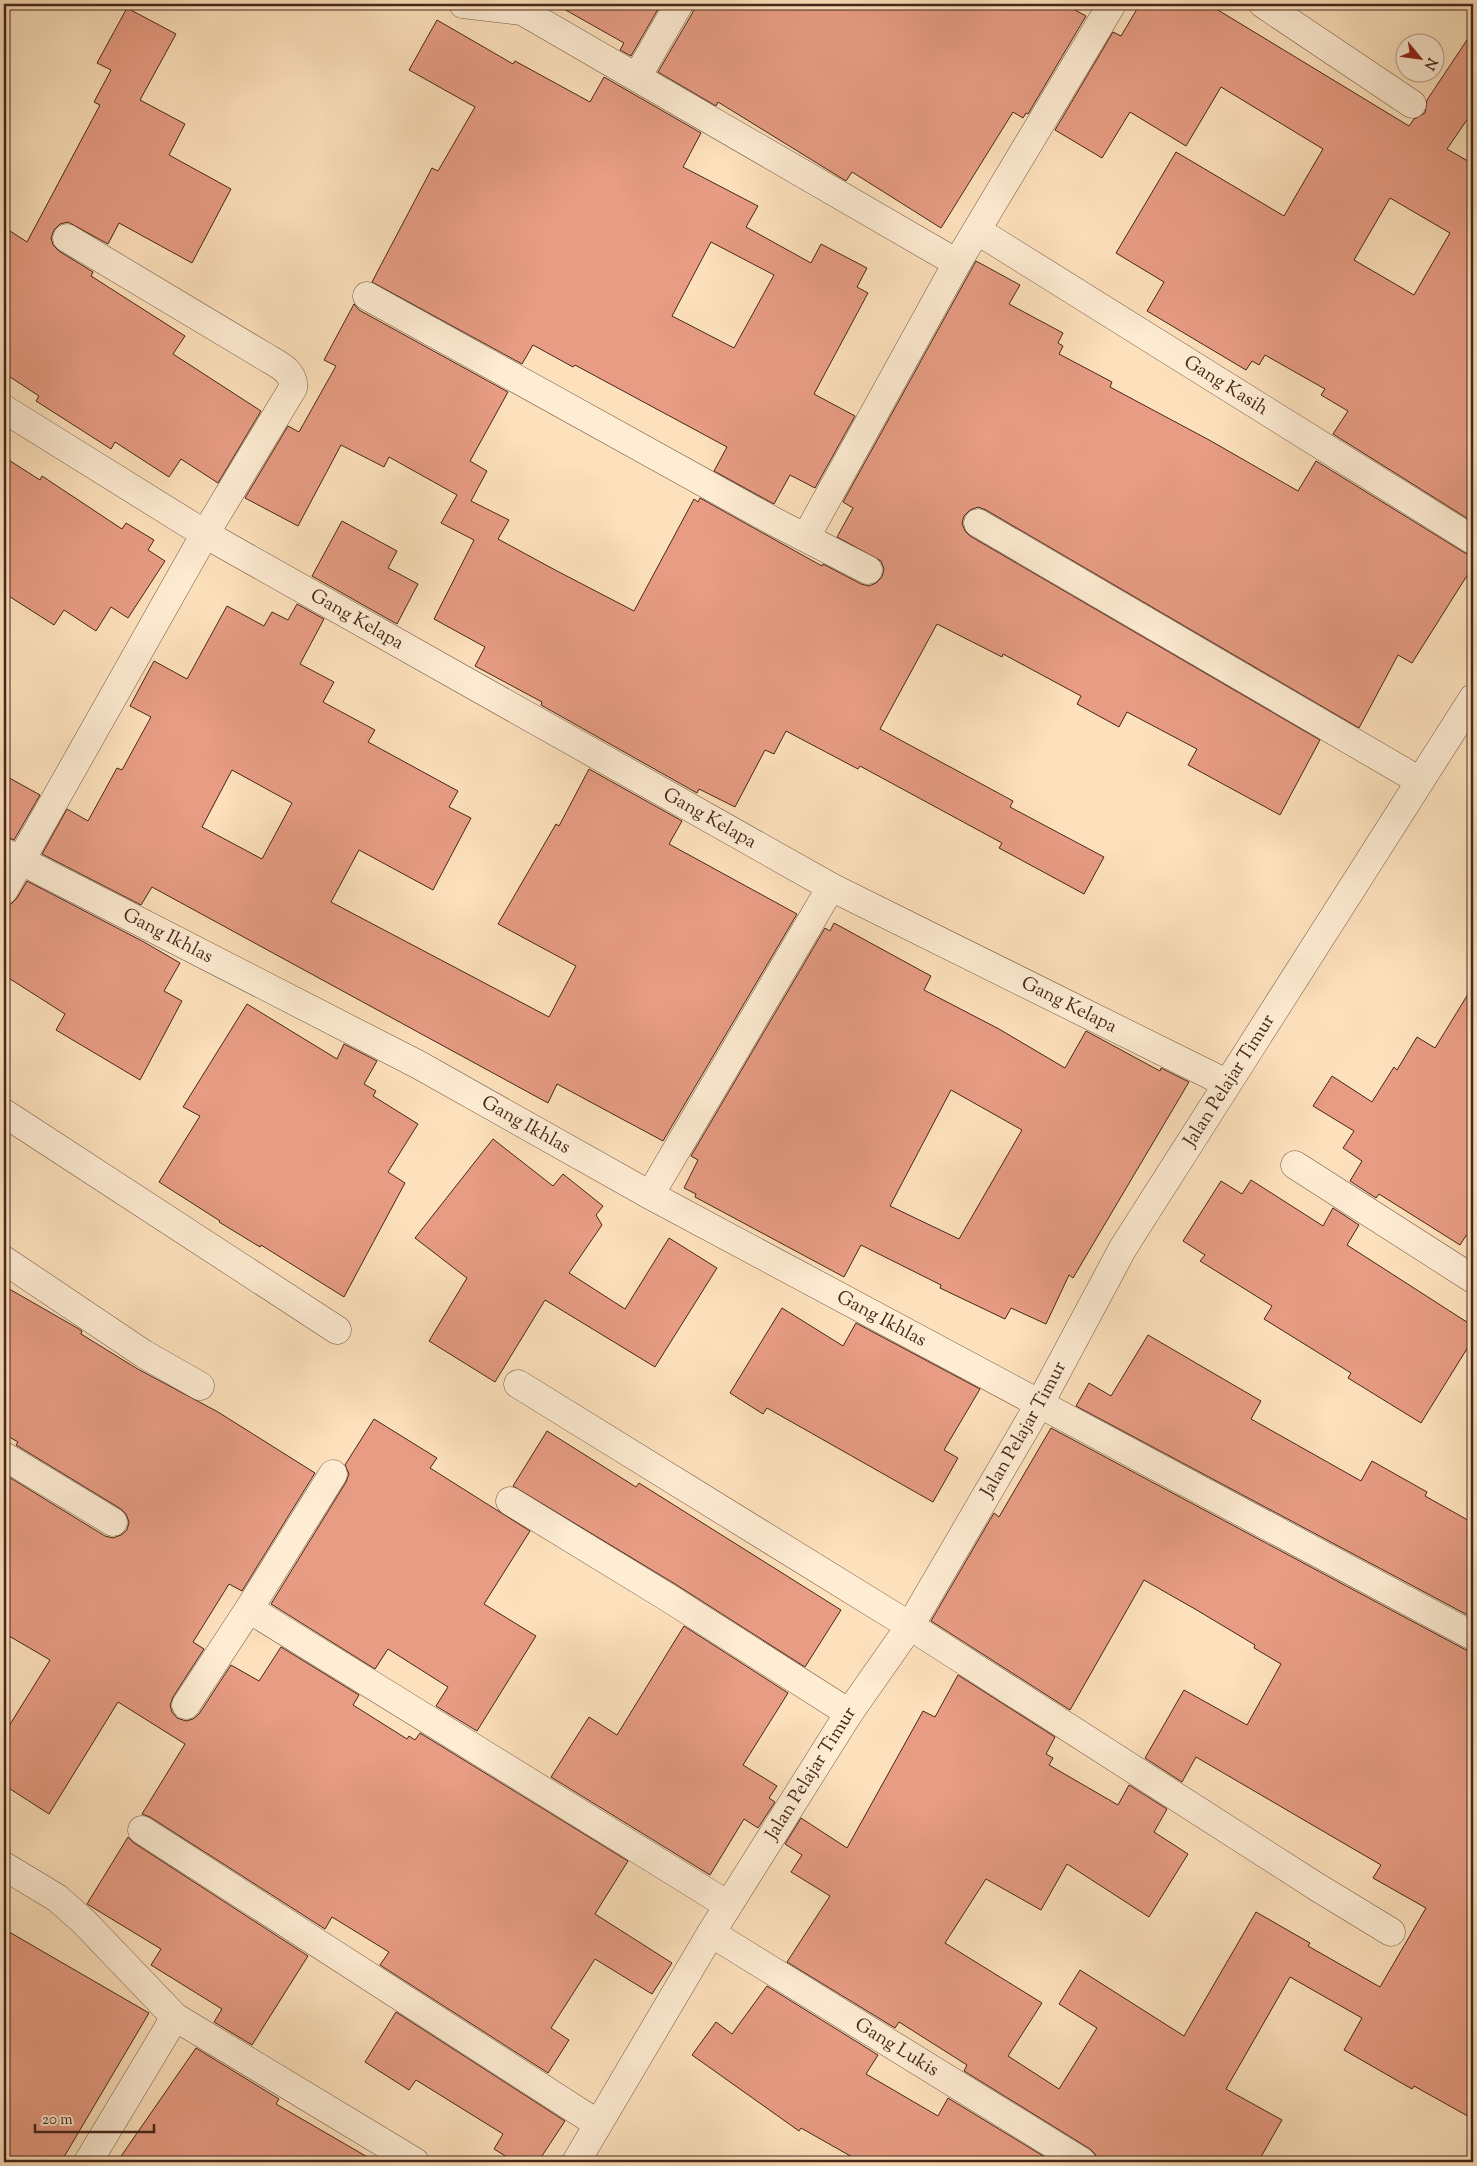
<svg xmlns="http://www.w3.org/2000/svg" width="1477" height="2166" viewBox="0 0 1477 2166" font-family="'Sorts Mill Goudy',serif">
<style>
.building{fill:#e79c83;stroke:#46271a;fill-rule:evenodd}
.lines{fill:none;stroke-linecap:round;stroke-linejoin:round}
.minor-casing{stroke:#745642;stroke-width:29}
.minor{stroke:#feecd3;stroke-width:28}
.labels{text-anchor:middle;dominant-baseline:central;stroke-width:4.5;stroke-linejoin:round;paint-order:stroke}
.street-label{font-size:19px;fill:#46271a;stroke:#feecd3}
</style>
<rect width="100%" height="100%" fill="#fde1bc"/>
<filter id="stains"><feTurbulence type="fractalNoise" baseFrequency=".004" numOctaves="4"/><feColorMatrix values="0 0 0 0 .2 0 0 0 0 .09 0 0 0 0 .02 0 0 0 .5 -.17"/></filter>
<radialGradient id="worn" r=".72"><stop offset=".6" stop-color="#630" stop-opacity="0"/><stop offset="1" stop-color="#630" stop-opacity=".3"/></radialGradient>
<g class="building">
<polygon points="555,4 661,4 631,56 620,50 624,43"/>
<polygon points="695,4 1064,4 1086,16 1028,114 1026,113 1023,118 1013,112 941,228 852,172 846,181 718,102 716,106 658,72 693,12"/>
<path d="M1140 4H1208L1409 126 1414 119 1425 113 1427 100 1473 31V111L1447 149 1473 164V522L1333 434 1348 411 1321 395 1325 389 1265 355 1259 365 1252 361 1246 370 1147 311 1164 282 1116 253 1176 152 1284 216 1323 149 1221 87 1186 146 1130 112 1102 158 1055 130 1113 32 1121 36ZM1390 198 1450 233 1414 295 1354 260Z"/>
<polygon points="127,8 176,34 140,100 185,124 169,155 231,189 192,263 119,223 108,244 68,222 60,224 54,230 51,238 53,245 59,251 93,272 91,276 185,336 173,354 261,411 218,483 181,459 169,477 115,442 111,449 36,401 39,396 4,373 4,227 27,242 100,105 94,102 111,70 97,63"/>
<path d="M437 20 513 64 515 61 590 102 604 77 701 133 683 167 758 206 746 227 811 263 821 244 867 268 857 287 868 293 814 394 855 416 815 488 790 475 774 504 714 471 727 447 575 365 573 367 533 345 522 364 372 282 432 168 438 171 475 107 409 70ZM711 242 774 275 734 348 672 316Z"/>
<polygon points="976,261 1020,285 1009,304 1063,333 1058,343 1063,346 1059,354 1112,382 1110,387 1211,441 1298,491 1316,461 1465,553 1473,556 1473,566 1412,663 1398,655 1359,728 986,510 978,507 970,510 964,516 962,523 965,531 970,536 1320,740 1280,815 1188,765 1197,749 1127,712 1119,727 1077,704 1081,696 1003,654 1002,657 937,624 880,729 1013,801 1010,807 1104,857 1084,894 999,848 1002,843 860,766 858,769 786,731 774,754 765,750 735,807 699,789 697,793 541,705 542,702 475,666 485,647 434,619 474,540 441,523 457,495 389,457 384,467 341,445 298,526 245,498 288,426 299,432 336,366 324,360 354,304 359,310 508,392 470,461 487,471 471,501 509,520 498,539 557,571 634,611 694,499 698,502 700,498 822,566 823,564 861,584 869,586 876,583 882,577 884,569 881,561 837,537 853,508 843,502"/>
<polygon points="4,457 40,480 42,476 122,529 126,523 154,540 148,550 165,561 128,618 111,607 96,631 64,610 54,625 4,593"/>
<polygon points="342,521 397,551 388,568 418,584 397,624 312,576"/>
<path d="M297 604 324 619 300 664 334 682 323 702 375 730 368 742 458 791 449 807 471 818 433 890 359 850 331 902 549 1017 576 966 498 924 556 824 559 826 589 769 682 821 669 844 797 914 663 1141 557 1084 548 1103 152 887 141 905 42 854 67 809 88 821 117 768 122 770 151 717 130 706 154 661 187 679 227 606 264 626 272 612 288 620ZM232 770 292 803 262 859 202 827Z"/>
<polygon points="4,775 40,795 14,840 4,836"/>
<polygon points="27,881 144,942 180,963 164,991 182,1001 140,1080 56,1030 65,1014 4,975 4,906 11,904 17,898"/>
<path d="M834 923 931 976 924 990 999 1029 1065 1068 1086 1031 1160 1071 1161 1068 1189 1082 1073 1278 1069 1275 1046 1324 1011 1308 1005 1319 940 1288 941 1285 861 1245 844 1277 695 1197 696 1194 684 1188 698 1160 691 1156 825 928 830 931ZM951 1090 1022 1130 959 1239 890 1206Z"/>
<polygon points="1473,986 1473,1225 1460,1245 1379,1194 1376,1198 1350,1181 1362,1161 1343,1148 1354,1131 1313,1106 1332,1076 1372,1102 1394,1067 1397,1070 1417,1037 1435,1048"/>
<polygon points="247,1004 337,1059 344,1044 377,1061 364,1084 376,1091 373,1096 418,1124 388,1172 405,1183 344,1297 261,1245 260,1247 219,1222 220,1221 159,1182 200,1116 183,1107"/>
<polygon points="493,1139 553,1186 563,1174 603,1206 596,1215 602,1225 569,1273 625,1309 669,1238 717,1268 655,1367 545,1300 495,1382 429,1341 467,1278 415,1238"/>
<polygon points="1251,1180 1323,1226 1333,1208 1359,1225 1347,1245 1473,1326 1473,1339 1421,1423 1348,1378 1351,1373 1264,1319 1272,1306 1200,1261 1205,1255 1183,1241 1221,1181 1242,1194"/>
<polygon points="4,1286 79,1329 82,1331 81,1334 136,1368 218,1412 315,1473 242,1591 229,1584 193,1642 204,1649 173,1697 170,1705 172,1712 177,1718 186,1721 193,1719 199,1714 231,1665 259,1681 281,1647 359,1695 353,1705 407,1739 409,1736 415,1740 420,1733 628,1861 595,1914 672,1963 652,1994 595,1959 551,2028 569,2040 548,2073 380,1965 389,1952 332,1917 325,1929 150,1817 142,1814 185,1744 118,1702 49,1814 4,1785 4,1734 50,1660 4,1633 4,1474 105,1536 113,1538 121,1535 127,1530 129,1522 126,1514 121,1509 16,1445 18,1442 4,1434"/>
<polygon points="782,1308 843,1346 856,1323 980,1389 944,1450 958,1458 933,1502 767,1408 763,1414 730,1393"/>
<polygon points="1148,1335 1261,1401 1251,1419 1361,1481 1372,1461 1427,1492 1425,1496 1473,1523 1473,1618 1076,1406 1089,1383 1111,1396"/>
<polygon points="374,1419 437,1458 430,1468 530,1531 484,1604 536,1636 477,1731 436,1706 448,1687 388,1649 375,1669 271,1604 346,1482 349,1474 345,1465"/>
<polygon points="1051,1428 1466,1650 1473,1652 1473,2119 1414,2086 1412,2089 1344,2050 1362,2018 1290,1977 1226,2089 1282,2120 1258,2162 1098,2162 1095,2154 1090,2149 964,2071 967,2065 899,2022 895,2028 787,1962 830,1896 791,1872 802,1855 785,1844 801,1818 847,1848 923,1711 935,1717 958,1675 1055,1737 1046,1754 1053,1758 1049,1765 1118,1805 1129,1785 1167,1809 1154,1832 1188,1854 1149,1917 1067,1864 1041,1910 986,1879 945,1943 1042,2003 1008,2056 1059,2089 1097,2028 1059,2004 1080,1970 1184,2036 1256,1912 1310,1943 1308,1946 1380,1987 1426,1908 1373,1878 1381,1865 1196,1757 1182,1782 1145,1758 1184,1690 1247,1725 1281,1664 1254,1648 1255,1645 1195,1609 1144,1580 1070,1710 931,1621 994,1513 999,1517"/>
<polygon points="547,1431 636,1487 639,1483 841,1610 805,1667 675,1584 513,1486"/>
<polygon points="684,1626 788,1693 743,1765 777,1786 769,1798 775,1802 758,1828 744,1819 710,1875 551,1777 589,1717 617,1735"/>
<polygon points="128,1837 134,1843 308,1956 252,2045 214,2022 222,2009 151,1965 161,1949 87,1904"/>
<polygon points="4,1929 149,2013 61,2162 4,2162"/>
<polygon points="767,1986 878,2055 866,2074 938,2116 948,2098 1053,2162 861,2162 801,2128 799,2131 692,2055 716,2022 732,2034"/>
<polygon points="396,2012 565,2121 538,2162 515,2162 494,2149 503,2134 416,2080 409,2090 365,2062"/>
<polygon points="196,2048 279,2099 276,2104 376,2162 117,2162"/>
</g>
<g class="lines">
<defs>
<g id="minor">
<polyline points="463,4 522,11 957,263"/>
<polyline points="1263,4 1412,104"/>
<polyline points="637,77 679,4"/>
<path id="s1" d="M978 231 1473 540"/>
<polyline points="367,296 775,522 868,570"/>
<path id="s2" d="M4 409 205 534 831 887 1226 1083"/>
<polyline points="978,523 1420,781"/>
<polyline points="806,537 957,263 1112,4"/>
<path id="s3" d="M4 852 419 1065 650 1195 1473 1636"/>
<path d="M4 890 205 534 293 388C295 371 277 364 264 356L67 238"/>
<polyline points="4,1113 337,1330"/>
<polyline points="1295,1165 1473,1279"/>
<polyline points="650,1195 831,887"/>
<polyline points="4,1260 144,1354 200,1386"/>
<polyline points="518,1384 910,1626 1317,1887 1391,1932"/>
<polyline points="4,1456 113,1522"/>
<polyline points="333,1474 249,1609 728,1905"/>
<polyline points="510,1501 667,1597 849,1713"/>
<polyline points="186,1705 249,1609"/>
<polyline points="142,1830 598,2124"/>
<polyline points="4,1866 57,1898 84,1922 175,2017 415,2162"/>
<path id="s4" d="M711 1933 1082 2162"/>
<polyline points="88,2162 175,2017"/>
<path id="s5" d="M576 2162 711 1933 849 1713 910 1626 1040 1403 1123 1248 1473 698"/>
</g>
</defs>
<use href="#minor" class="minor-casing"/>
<use href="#minor" class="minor"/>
</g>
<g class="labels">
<g class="street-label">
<text stroke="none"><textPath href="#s1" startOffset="292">Gang Kasih</textPath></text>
<text stroke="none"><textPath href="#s2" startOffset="411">Gang Kelapa</textPath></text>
<text stroke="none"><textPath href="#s2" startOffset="816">Gang Kelapa</textPath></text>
<text stroke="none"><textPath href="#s3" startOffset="184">Gang Ikhlas</textPath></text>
<text stroke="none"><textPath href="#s2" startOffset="1221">Gang Kelapa</textPath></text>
<text stroke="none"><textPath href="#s5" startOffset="1264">Jalan Pelajar Timur</textPath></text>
<text stroke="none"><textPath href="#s3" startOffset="589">Gang Ikhlas</textPath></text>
<text stroke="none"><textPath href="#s3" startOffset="994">Gang Ikhlas</textPath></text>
<text stroke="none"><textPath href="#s5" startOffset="859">Jalan Pelajar Timur</textPath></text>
<text stroke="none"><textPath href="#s5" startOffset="454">Jalan Pelajar Timur</textPath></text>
<text stroke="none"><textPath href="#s4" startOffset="218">Gang Lukis</textPath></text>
</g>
</g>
<rect width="1477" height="2166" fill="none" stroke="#fde1bc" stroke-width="20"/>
<rect x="5" y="5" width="1467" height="2156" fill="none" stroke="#46271a" stroke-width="2.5"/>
<rect x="10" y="10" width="1457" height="2146" fill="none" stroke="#46271a"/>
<g transform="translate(1420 58) rotate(119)"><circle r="24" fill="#feecd3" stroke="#b49d89"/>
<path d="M0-4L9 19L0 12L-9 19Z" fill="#8f2418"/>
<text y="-8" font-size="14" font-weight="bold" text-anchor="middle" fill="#46271a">N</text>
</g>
<path d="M35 2124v8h119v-8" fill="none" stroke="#46271a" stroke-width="2.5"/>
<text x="42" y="2124" font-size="15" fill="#46271a" stroke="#feecd3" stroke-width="4" paint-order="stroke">20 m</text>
<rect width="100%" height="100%" filter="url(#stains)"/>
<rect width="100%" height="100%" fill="url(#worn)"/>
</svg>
